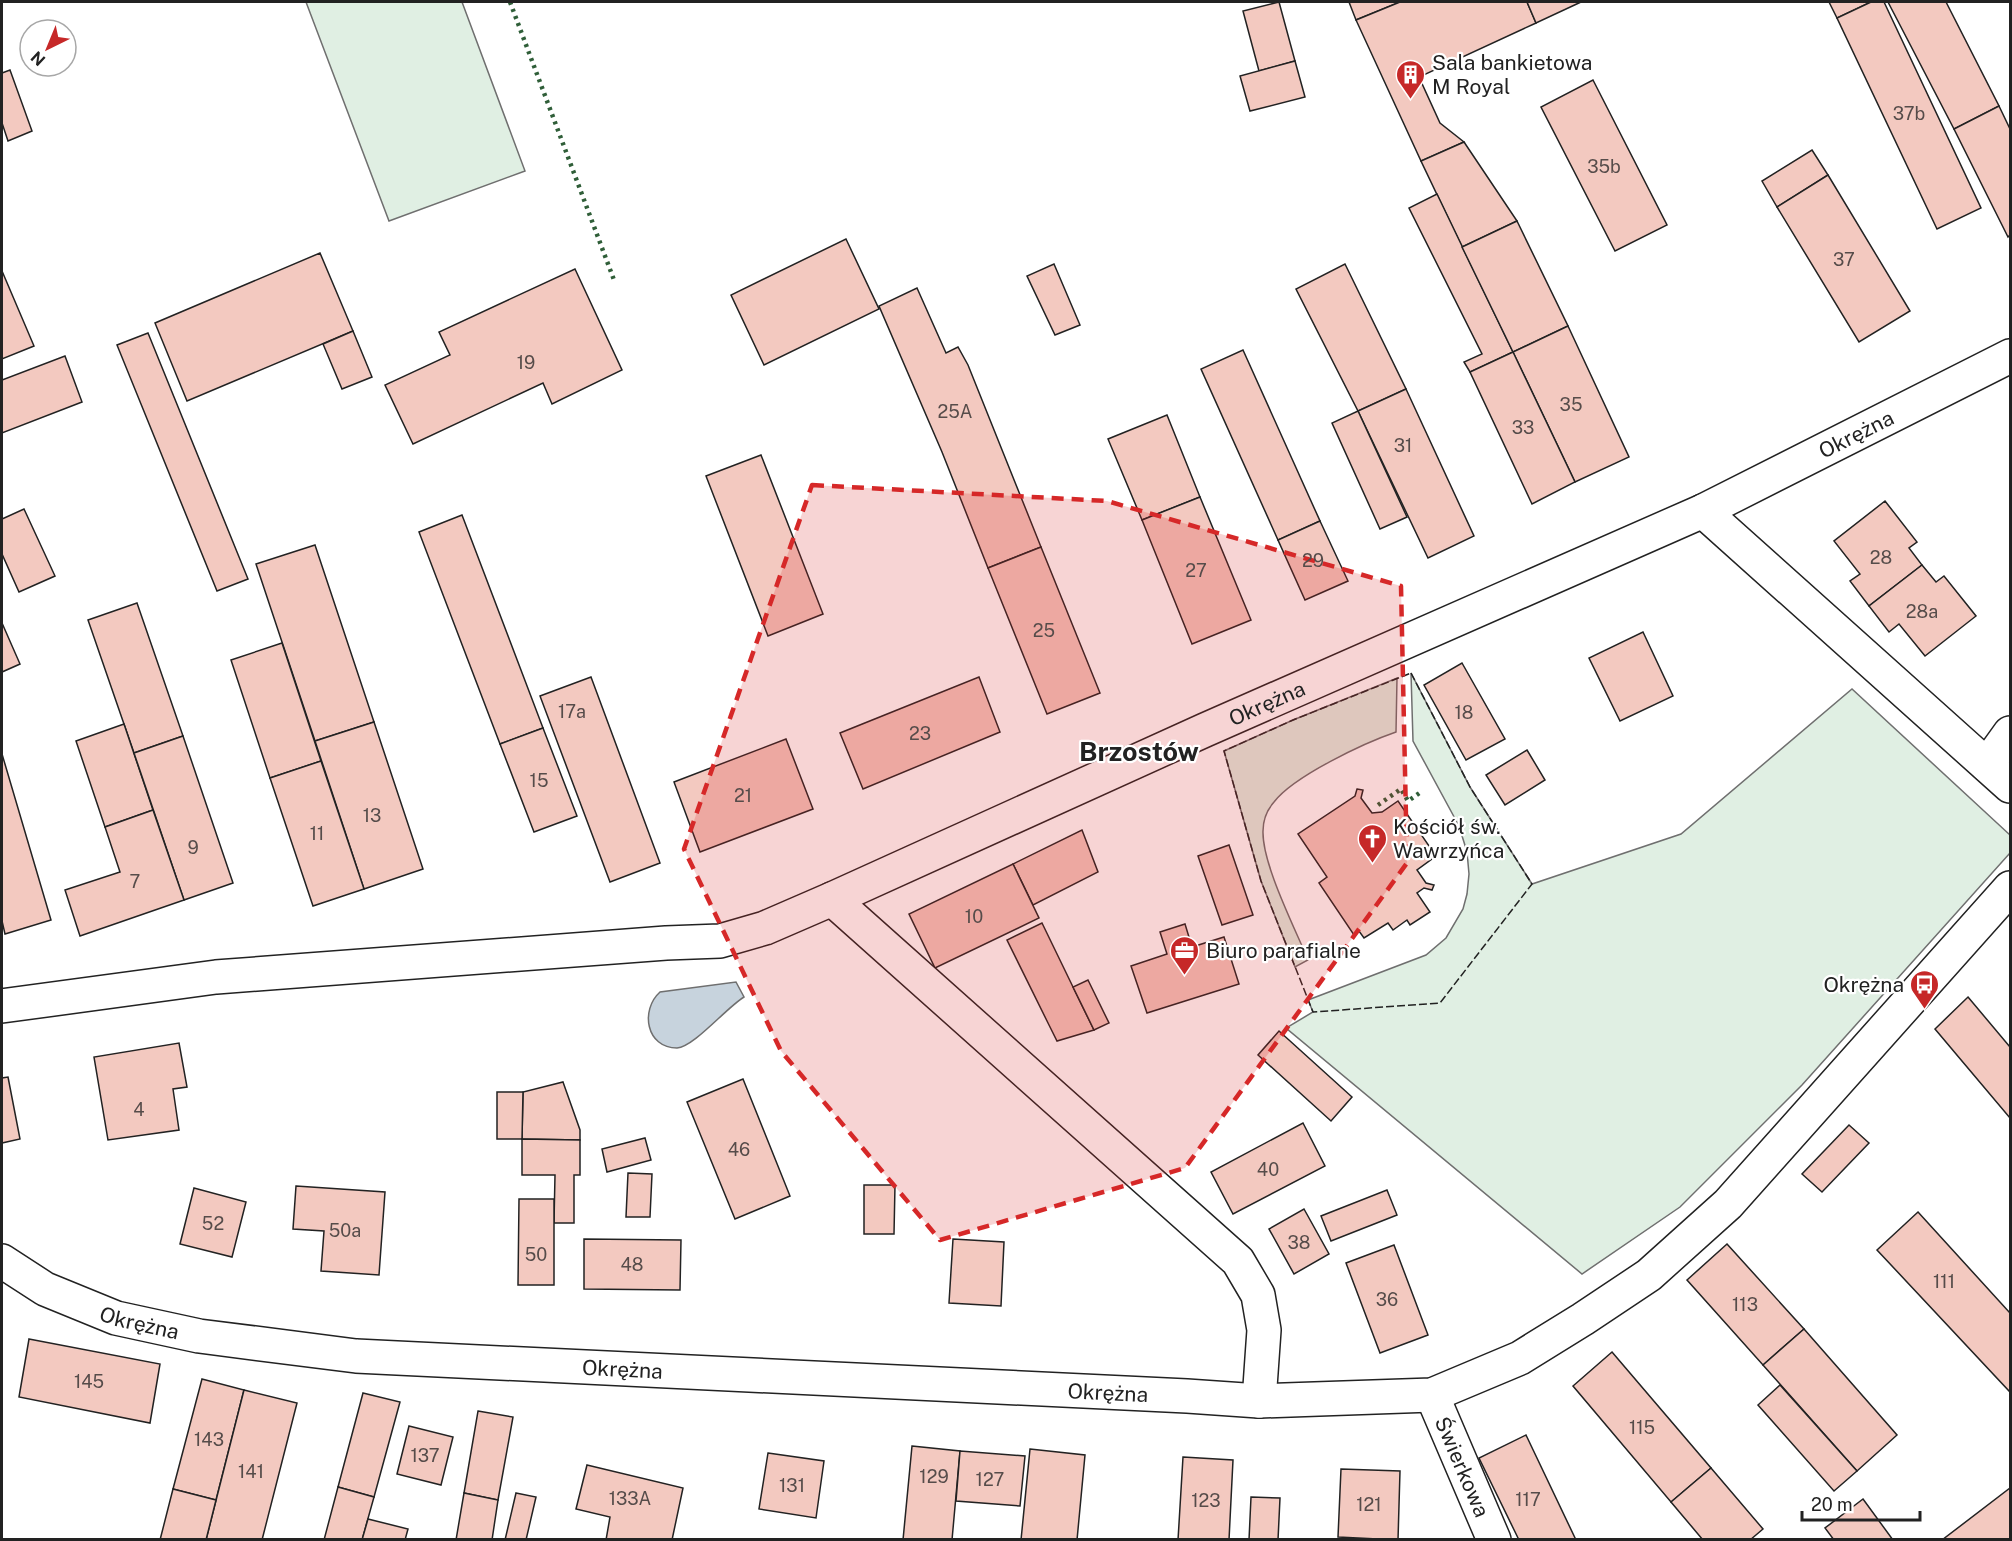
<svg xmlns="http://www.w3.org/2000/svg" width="2012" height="1541" viewBox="0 0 2012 1541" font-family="'Public Sans',sans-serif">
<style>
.green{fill:#e0efe3;stroke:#6f6f6f;stroke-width:1.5}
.water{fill:#c7d3dd;stroke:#6f6f6f;stroke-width:1.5}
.building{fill:#f3c9c0;stroke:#222;stroke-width:1.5}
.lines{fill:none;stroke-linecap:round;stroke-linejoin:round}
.street-casing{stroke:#222;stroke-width:36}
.street{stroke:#fff;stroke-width:33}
.hedge{stroke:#2f5e38;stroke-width:4.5;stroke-dasharray:3 4.5;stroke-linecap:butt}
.fence{stroke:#222;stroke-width:1.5;stroke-dasharray:8 3;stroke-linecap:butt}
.marked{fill:#d62828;fill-opacity:0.2;stroke:#d62828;stroke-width:4.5;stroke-dasharray:12 8;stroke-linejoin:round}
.labels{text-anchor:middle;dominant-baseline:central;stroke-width:4.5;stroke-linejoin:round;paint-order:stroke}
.number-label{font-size:18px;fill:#564c4a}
.poi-label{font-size:21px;fill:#222;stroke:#fff;text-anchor:start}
.street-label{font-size:21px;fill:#222;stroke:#fff}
.district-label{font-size:27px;font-weight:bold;fill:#222;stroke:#fff}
</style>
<rect width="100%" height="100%" fill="#fff"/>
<g class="green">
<polygon points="306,2 462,2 525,171 389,221"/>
<polygon points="1411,673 1470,787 1532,884 1681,834 1852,689 2010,835 2010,853 1802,1085 1680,1207 1582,1274 1286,1028 1313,1012 1308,1000 1426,955 1446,938 1463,909 1467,894 1469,874 1467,852 1459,826 1413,741"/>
<path d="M1397 678 1396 732C1364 743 1294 776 1274 802 1267 810 1263 820 1263 831 1262 864 1295 928 1308 960L1295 967 1261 881 1224 751 1293 720Z"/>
</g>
<path class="water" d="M736 982 744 997C726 1008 694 1047 677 1048 646 1048 640 1010 660 992Z"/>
<g class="building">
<polygon points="1279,2 1295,61 1259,71 1243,11"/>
<polygon points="1349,2 1400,2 1356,20"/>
<polygon points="1400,2 1527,2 1536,23 1419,77 1440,123 1464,142 1421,161 1356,20"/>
<polygon points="1527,2 1581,2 1536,23"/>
<polygon points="1829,2 1871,2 1837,18"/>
<polygon points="1871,2 1884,2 1981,208 1937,229 1837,18"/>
<polygon points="1888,2 1946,2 1999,106 1954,129"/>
<polygon points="1295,61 1305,97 1250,111 1240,76"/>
<polygon points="10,70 32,131 8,141 2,123 2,73"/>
<polygon points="1593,80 1667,225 1615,251 1541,107"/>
<polygon points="1999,106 2010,129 2010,235 2008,237 1954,129"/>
<polygon points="1464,142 1517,221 1462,247 1421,161"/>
<polygon points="1812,150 1828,175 1777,207 1762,181"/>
<polygon points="1828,175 1910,311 1859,342 1777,207"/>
<polygon points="1437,194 1513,352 1470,372 1464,362 1482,354 1409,208"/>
<polygon points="1517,221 1568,326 1513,352 1462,247"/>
<polygon points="846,239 879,309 764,365 731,295"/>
<polygon points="320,253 353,331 187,401 155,323"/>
<polygon points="1054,264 1080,325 1055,335 1027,276"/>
<polygon points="1345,264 1406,389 1358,411 1296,289"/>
<polygon points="575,269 622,370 552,404 543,383 413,444 385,385 450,355 439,332"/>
<polygon points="2,271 34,346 2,359"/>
<polygon points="917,288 946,353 958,347 968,365 1041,547 988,568 942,452 879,306"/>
<polygon points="1568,326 1629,457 1575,482 1513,352"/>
<polygon points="353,331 372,377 342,389 323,344"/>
<polygon points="148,333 248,579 217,591 117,345"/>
<polygon points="1243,350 1320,521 1278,540 1201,369"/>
<polygon points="1513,352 1575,482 1532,504 1470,372"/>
<polygon points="65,356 82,402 2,433 2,380"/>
<polygon points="1406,389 1474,536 1428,558 1358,411"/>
<polygon points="1358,411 1407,517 1380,529 1332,423"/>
<polygon points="1167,415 1200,497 1142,520 1108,439"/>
<polygon points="761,455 823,614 768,636 706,476"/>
<polygon points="1200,497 1251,620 1192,644 1142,520"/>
<polygon points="1885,501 1917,542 1909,548 1922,565 1869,606 1850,581 1860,574 1834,541"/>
<polygon points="24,509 55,576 19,592 2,554 2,519"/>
<polygon points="462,515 543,728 500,744 419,532"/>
<polygon points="1320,521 1348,581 1305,600 1278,540"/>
<polygon points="315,545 374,722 315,741 256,564"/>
<polygon points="1041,547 1100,693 1047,714 988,568"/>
<polygon points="1922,565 1936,582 1944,576 1976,616 1925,656 1899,624 1889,632 1869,606"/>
<polygon points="137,603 183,736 134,753 88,620"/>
<polygon points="2,623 20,664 2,672"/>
<polygon points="1643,632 1673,696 1620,721 1589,658"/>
<polygon points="282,643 321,761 270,778 231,660"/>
<polygon points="1462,663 1505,739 1466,760 1424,685"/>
<polygon points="591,677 660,863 610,882 540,696"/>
<polygon points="979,677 1000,732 863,789 840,733"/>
<polygon points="374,722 423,869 364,889 315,741"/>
<polygon points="124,724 153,810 105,827 76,741"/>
<polygon points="543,728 577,816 534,832 500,744"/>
<polygon points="183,736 233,883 184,900 134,753"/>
<polygon points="786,739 813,809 700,852 674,782"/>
<polygon points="1527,750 1545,780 1505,805 1486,775"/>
<polygon points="2,754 51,920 5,934 2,921"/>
<polygon points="321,761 364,889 313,906 270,778"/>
<polygon points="1357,789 1363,790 1361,798 1372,813 1382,812 1398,801 1436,856 1417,870 1426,883 1434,885 1432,890 1424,888 1417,893 1430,912 1410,925 1407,920 1393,930 1388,923 1364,938 1359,931 1354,935 1319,883 1327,877 1298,834 1355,796"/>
<polygon points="153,810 184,900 80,936 65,890 120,872 105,827"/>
<polygon points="1082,830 1098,872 1033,905 1013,864"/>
<polygon points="1229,845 1253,915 1222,925 1198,856"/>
<polygon points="1013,864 1039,918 935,968 909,914"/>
<polygon points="1042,923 1073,987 1094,1030 1057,1041 1049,1025 1007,940"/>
<polygon points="1185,924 1192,947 1224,937 1239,984 1147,1013 1131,966 1167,954 1160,932"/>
<polygon points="1088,980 1109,1023 1094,1030 1073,987"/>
<polygon points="1968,997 2010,1047 2010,1118 1935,1029"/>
<polygon points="1279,1031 1352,1097 1331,1121 1258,1055"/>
<polygon points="179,1043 187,1087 173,1089 179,1130 108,1140 94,1057"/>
<polygon points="8,1077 20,1139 2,1143 2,1078"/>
<polygon points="743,1079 790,1196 735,1219 687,1102"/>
<polygon points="563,1082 580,1130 580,1140 522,1139 523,1092"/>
<polygon points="497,1092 523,1092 522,1139 497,1139"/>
<polygon points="1303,1123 1325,1166 1233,1214 1211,1172"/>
<polygon points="1849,1125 1869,1143 1822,1192 1802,1174"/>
<polygon points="645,1138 651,1160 607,1172 602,1149"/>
<polygon points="522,1139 580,1140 580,1175 574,1175 574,1223 554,1223 555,1175 522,1175"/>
<polygon points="628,1173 652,1174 650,1217 626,1217"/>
<polygon points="864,1185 895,1185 894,1234 864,1234"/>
<polygon points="296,1186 385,1192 379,1275 321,1271 324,1231 293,1229"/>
<polygon points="194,1188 246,1202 232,1257 180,1244"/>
<polygon points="1387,1190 1397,1215 1331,1241 1321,1216"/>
<polygon points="519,1199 554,1199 554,1285 518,1285"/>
<polygon points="1304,1209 1329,1254 1294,1274 1269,1229"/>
<polygon points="1918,1212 2010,1313 2010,1392 1877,1250"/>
<polygon points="584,1239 681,1240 680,1290 584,1289"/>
<polygon points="953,1239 1004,1242 1001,1306 949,1303"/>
<polygon points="1727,1244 1804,1329 1763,1365 1687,1280"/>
<polygon points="1394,1245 1428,1335 1380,1353 1346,1263"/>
<polygon points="1804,1329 1897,1435 1857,1471 1763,1365"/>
<polygon points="29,1339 160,1364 150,1423 19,1397"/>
<polygon points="1612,1352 1711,1468 1671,1502 1573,1386"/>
<polygon points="202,1379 244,1390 216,1500 173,1489"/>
<polygon points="1780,1385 1857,1471 1834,1491 1758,1405"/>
<polygon points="244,1390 297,1403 262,1540 206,1540"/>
<polygon points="363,1393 400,1402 374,1497 338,1487"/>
<polygon points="478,1411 513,1417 498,1500 464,1493"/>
<polygon points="409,1426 453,1437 441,1485 397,1474"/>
<polygon points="1526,1435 1576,1540 1519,1540 1479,1458"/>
<polygon points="912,1446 960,1451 952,1540 903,1540"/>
<polygon points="1030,1449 1085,1455 1077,1540 1021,1540"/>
<polygon points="960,1451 1025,1456 1020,1506 956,1501"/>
<polygon points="768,1453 824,1461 816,1518 759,1509"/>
<polygon points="1183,1457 1233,1460 1229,1540 1178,1540"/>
<polygon points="587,1465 683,1488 672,1540 606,1540 610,1517 576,1509"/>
<polygon points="1711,1468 1763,1529 1750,1540 1703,1540 1671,1502"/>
<polygon points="1341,1469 1400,1471 1398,1540 1338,1537"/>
<polygon points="338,1487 374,1497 362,1540 324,1540"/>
<polygon points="2010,1488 2010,1540 1942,1540"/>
<polygon points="173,1489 216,1500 206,1540 160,1540"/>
<polygon points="464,1493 498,1500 492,1540 456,1540"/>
<polygon points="516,1493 536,1497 526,1540 505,1540"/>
<polygon points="1251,1497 1280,1498 1278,1540 1249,1540"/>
<polygon points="1863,1499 1893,1540 1834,1540 1825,1528"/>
<polygon points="368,1519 408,1529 405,1540 362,1540"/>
</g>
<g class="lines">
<defs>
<g id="street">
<polyline points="1703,511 2010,786"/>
<polyline points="1987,765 2010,733"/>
<polyline points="832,899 1238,1261 1258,1295 1264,1330 1259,1401"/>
<path id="s1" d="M2 1006 216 977 666 943 720 941 765 928 832 899 1205 730 1703 511 2010 356"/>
<path id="s2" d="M2 1261 45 1289 116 1318 199 1336 356 1356 1187 1396 1259 1401 1432 1395 1520 1358 1583 1319 1649 1275 1728 1204 2010 888"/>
<path id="s3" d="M1432 1395 1494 1540"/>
</g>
</defs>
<use href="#street" class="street-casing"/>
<use href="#street" class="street"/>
<g class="hedge">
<polyline points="510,2 614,280"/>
<polyline points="1378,805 1401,789 1408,801 1421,792"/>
</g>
<polygon class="fence" points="1411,673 1470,787 1532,884 1440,1003 1313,1012 1261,881 1224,751 1293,720"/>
</g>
<path class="marked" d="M812 485 1107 501 1401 586 1407 863 1185 1168 940 1240 781 1051 684 849Z"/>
<defs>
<symbol id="building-pin" viewBox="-11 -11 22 30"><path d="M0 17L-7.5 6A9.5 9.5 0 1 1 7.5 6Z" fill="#c62828" stroke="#fff"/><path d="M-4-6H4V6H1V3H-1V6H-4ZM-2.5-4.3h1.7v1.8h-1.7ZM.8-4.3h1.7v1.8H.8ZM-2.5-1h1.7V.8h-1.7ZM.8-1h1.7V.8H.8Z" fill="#fff"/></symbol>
<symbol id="church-pin" viewBox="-11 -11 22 30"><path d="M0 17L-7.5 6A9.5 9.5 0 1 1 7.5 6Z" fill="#c62828" stroke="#fff"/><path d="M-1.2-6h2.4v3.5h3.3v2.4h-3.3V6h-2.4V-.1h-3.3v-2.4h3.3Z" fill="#fff"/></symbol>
<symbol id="office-pin" viewBox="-11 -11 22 30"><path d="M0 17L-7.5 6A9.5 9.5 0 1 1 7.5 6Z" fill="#c62828" stroke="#fff"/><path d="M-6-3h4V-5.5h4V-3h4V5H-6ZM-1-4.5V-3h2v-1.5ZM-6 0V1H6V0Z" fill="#fff"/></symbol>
<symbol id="bus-pin" viewBox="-11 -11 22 30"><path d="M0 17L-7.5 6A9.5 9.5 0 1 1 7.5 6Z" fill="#c62828" stroke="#fff"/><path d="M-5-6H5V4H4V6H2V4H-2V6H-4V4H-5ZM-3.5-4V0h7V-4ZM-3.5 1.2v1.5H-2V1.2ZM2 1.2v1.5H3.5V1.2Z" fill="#fff"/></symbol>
</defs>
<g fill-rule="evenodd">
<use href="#building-pin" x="1394" y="58" width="33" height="45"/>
<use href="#church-pin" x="1356" y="822" width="33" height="45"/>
<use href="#office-pin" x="1168" y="934" width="33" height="45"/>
<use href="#bus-pin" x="1908" y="968" width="33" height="45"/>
</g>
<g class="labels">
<g class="number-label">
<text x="1909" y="113">37b</text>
<text x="1604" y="166">35b</text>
<text x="1844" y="259">37</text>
<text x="526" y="362">19</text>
<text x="1571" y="404">35</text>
<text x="955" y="411">25A</text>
<text x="1523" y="427">33</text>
<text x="1403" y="445">31</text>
<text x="1881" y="557">28</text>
<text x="1313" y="560">29</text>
<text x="1196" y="570">27</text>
<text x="1922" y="611">28a</text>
<text x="1044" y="630">25</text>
<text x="572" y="711">17a</text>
<text x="1464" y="712">18</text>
<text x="920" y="733">23</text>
<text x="539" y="780">15</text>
<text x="743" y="795">21</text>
<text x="372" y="815">13</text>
<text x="317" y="833">11</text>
<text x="193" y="847">9</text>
<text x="135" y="881">7</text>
<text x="974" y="916">10</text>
<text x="139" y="1109">4</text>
<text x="739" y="1149">46</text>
<text x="1268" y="1169">40</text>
<text x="213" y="1223">52</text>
<text x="345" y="1230">50a</text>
<text x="1299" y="1242">38</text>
<text x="536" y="1254">50</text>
<text x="632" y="1264">48</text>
<text x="1944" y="1281">111</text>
<text x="1387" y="1299">36</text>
<text x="1745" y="1304">113</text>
<text x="89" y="1381">145</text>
<text x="1642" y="1427">115</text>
<text x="209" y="1439">143</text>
<text x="425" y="1455">137</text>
<text x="251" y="1471">141</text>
<text x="934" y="1476">129</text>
<text x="990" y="1479">127</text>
<text x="792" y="1485">131</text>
<text x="630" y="1498">133A</text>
<text x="1528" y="1499">117</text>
<text x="1206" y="1500">123</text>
<text x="1369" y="1504">121</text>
</g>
<g class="poi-label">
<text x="1432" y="62">Sala bankietowa<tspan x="1432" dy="24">M Royal</tspan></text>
<text x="1393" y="826">Kościół św.<tspan x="1393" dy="24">Wawrzyńca</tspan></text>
<text x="1206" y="950">Biuro parafialne</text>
<text x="1904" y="984" text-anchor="end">Okrężna</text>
</g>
<g class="street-label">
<text stroke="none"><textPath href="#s1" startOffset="1966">Okrężna</textPath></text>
<text stroke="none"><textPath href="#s1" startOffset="1318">Okrężna</textPath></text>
<text stroke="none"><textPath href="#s2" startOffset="152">Okrężna</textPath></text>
<text stroke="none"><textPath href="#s2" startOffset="638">Okrężna</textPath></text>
<text stroke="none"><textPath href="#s2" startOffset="1124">Okrężna</textPath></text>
<text stroke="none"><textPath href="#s3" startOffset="78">Świerkowa</textPath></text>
</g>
<g class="district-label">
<text x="1139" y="751">Brzostów</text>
</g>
</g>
<rect width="2012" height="1541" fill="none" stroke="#222222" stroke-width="6"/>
<g transform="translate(48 48) rotate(223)"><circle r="28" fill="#ffffff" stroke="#a7a7a7" stroke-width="1.5"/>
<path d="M0-4.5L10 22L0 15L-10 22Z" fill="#c62828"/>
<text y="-9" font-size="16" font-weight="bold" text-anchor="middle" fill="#222222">N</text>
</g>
<path d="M1802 1511v9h118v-9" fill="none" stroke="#222222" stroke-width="3"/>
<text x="1811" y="1511" font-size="18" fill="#222222" stroke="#ffffff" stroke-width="4.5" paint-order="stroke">20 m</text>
</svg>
